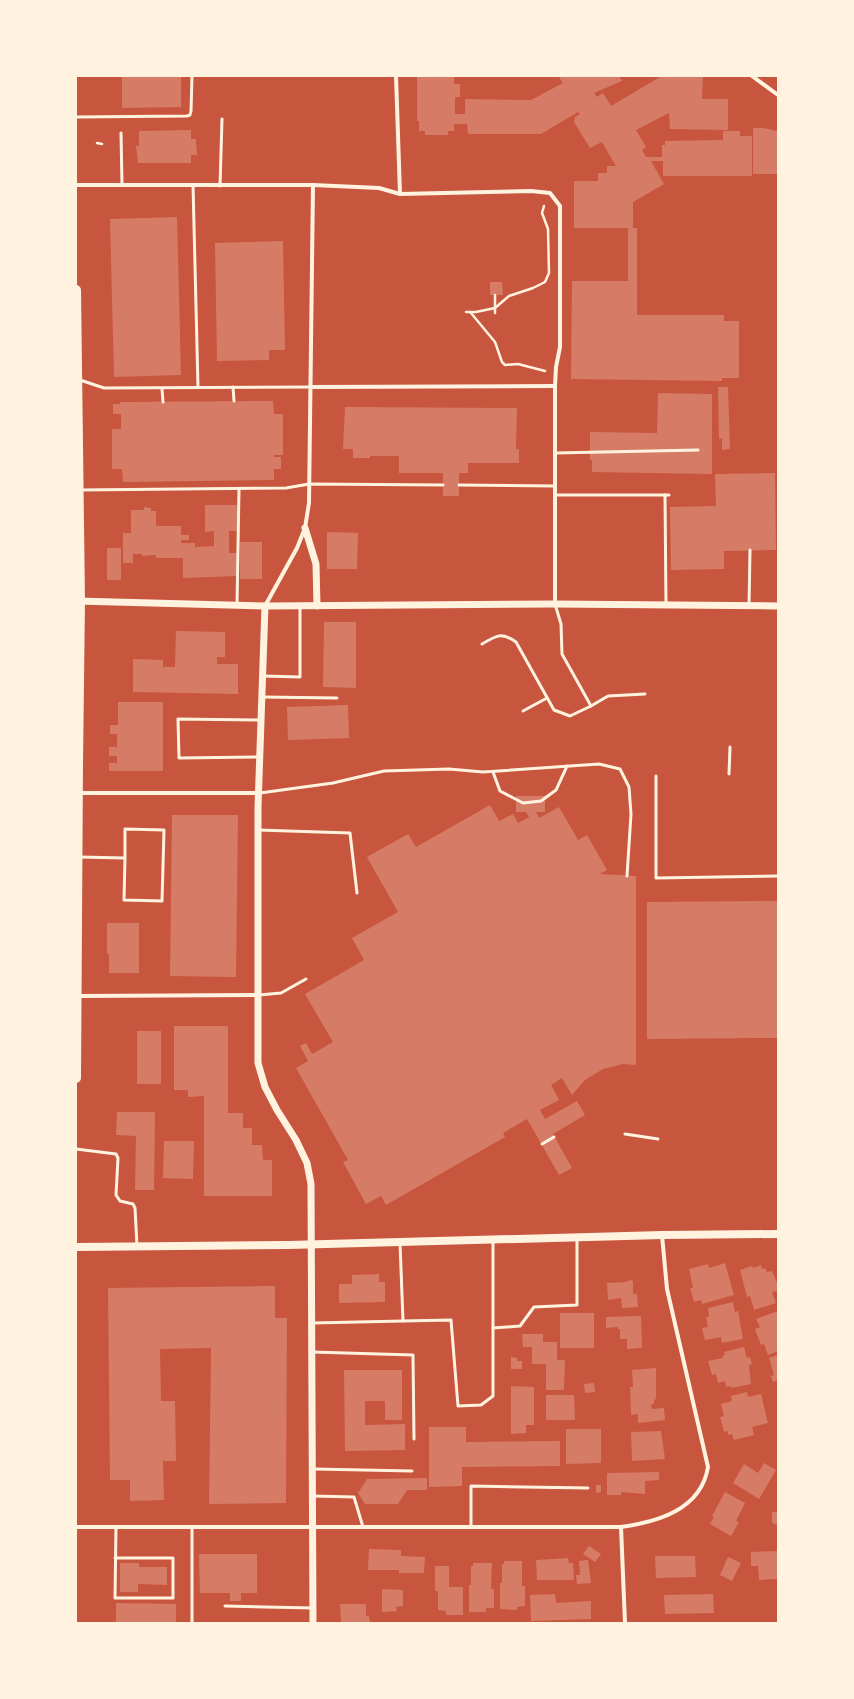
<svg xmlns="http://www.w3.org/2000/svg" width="854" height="1699" viewBox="0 0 854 1699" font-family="Barlow,sans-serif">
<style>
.building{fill:#d67c66}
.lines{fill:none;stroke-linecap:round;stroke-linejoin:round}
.path{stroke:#fff3e0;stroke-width:2.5}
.service{stroke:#fff3e0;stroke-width:3}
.minor{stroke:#fff3e0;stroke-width:4}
.tertiary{stroke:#fff3e0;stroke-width:7}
.secondary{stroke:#fff3e0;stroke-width:8}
.primary{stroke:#fff3e0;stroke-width:10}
</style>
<rect width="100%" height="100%" fill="#c8553d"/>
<g class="building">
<polygon points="122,76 181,76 181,107 122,108"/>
<polygon points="417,76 454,76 454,84 460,84 460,97 455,97 455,114 465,114 465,99 531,100 563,83 559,77 561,76 619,76 622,81 594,93 597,97 603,93 611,106 660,77 671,77 671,76 703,76 702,99 728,99 728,130 670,129 669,113 636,130 646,147 642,150 646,157 662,157 662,145 665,145 665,141 723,140 723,131 740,131 740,136 752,136 752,176 663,176 663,161 651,161 664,184 633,202 633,228 637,228 637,315 724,315 724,321 739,321 739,378 722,378 722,381 571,379 572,281 628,281 628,228 574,228 574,181 598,181 598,173 607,173 607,166 616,166 602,142 590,148 574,122 575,117 580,114 578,112 541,134 468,134 467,124 454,124 454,131 448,131 448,135 425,135 425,131 419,131 419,121 417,121"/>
<polygon points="753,128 763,128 778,131 778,174 753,174"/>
<polygon points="191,130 191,139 196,139 197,155 191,155 191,163 138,163 136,146 139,146 139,131"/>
<polygon points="177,217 181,375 114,377 110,219"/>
<polygon points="283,241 285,350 269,350 269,360 217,361 215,243"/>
<polygon points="490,282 502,282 503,295 490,295"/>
<polygon points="718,387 728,387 730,449 722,450 722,438 719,439"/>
<polygon points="658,393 712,394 712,474 592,472 592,460 590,460 590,432 657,433"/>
<polygon points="273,401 274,414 283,414 283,455 274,455 274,457 281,457 281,469 274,469 274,480 123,482 122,469 112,469 112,429 121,429 121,414 113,414 113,404 120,404 120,402"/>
<polygon points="345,407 517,408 516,449 519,449 519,463 468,463 468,473 459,473 459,496 443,496 443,473 399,473 399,456 370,456 370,458 353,458 353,449 343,449"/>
<polygon points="775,473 776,550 724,551 724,569 671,570 670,507 716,506 715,474"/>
<polygon points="205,505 237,505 237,531 229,531 229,553 237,553 237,576 183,578 183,558 156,558 156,555 142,556 142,554 133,554 133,563 123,563 123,533 131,533 131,510 144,510 144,507 151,508 151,511 156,511 156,526 181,526 181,535 189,535 189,540 181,540 181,543 195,543 195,547 214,546 214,531 205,532"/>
<polygon points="327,532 358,533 357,569 327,569"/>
<rect x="240" y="542" width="22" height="37"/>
<rect x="107" y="548" width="14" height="32"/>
<polygon points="324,622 356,622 356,688 323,687"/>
<polygon points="176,631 225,632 225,657 217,657 217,664 238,664 238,694 133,692 133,659 163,660 163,667 175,667"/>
<polygon points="118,702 163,702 163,771 109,771 109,763 117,763 117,756 109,756 109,747 117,747 117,734 110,734 110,725 118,725"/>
<polygon points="348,705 349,738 288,740 287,707"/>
<polygon points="516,796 545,796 545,812 536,812 539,818 559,807 578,840 587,835 607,870 600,874 636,876 636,1065 623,1064 603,1069 585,1080 572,1095 562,1078 551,1085 559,1100 540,1110 545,1119 577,1101 585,1115 553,1134 572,1168 559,1175 527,1119 503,1133 505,1137 386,1205 381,1196 366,1204 343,1162 348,1160 296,1068 308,1061 300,1046 306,1043 312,1054 333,1042 305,994 364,960 352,938 398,912 367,857 408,834 416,847 490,805 499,821 513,814 518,823 529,817 526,812 516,812"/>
<polygon points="172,815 238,815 236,977 170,976"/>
<polygon points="778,901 778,1038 647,1039 647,902"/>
<polygon points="107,923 139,923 139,973 109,973 109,954 107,954"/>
<polygon points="174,1026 228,1026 228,1113 243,1113 243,1128 252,1128 252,1145 262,1145 263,1160 272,1160 272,1196 204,1196 204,1096 188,1097 188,1090 174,1090"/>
<rect x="137" y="1031" width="24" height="53"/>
<polygon points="117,1112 155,1112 154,1190 135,1190 136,1136 116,1135"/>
<polygon points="164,1141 194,1141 193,1179 163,1178"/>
<polygon points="725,1263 734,1295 702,1304 701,1300 694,1302 690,1288 693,1288 689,1269 708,1264 709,1268"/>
<polygon points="761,1265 762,1269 765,1268 767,1272 772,1271 778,1285 778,1291 772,1292 776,1303 754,1310 750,1296 747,1297 740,1270 752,1266 753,1268"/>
<polygon points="379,1274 379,1282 385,1282 385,1302 339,1303 339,1284 352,1284 352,1275"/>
<polygon points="630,1280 633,1281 633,1294 637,1294 638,1307 622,1308 621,1298 608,1300 607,1283 626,1282"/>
<polygon points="275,1286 275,1318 287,1318 286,1503 209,1504 211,1348 160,1349 161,1401 175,1401 176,1461 163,1461 164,1500 130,1501 130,1480 110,1480 108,1288"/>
<polygon points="733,1302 735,1312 738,1311 743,1339 722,1343 721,1337 705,1340 702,1328 708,1327 706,1317 709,1317 708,1308"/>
<polygon points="778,1311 778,1351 768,1355 764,1344 761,1345 755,1329 760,1327 756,1319"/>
<rect x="560" y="1313" width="34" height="35"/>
<polygon points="641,1316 642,1348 627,1349 627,1339 620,1339 620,1329 618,1329 618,1327 606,1328 606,1317"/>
<polygon points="522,1334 543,1334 543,1342 557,1342 557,1360 565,1360 564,1390 546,1390 546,1364 532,1364 532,1347 523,1347"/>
<polygon points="744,1347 747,1358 750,1357 752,1364 749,1365 751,1384 731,1388 731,1386 726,1387 725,1381 718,1383 716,1374 712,1375 708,1361 723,1358 722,1356 725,1355 724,1352"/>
<polygon points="778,1355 778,1380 773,1382 771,1376 774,1375 769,1358"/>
<polygon points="511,1357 517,1358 517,1361 522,1361 522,1369 511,1369"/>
<polygon points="656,1368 656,1399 654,1400 654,1404 651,1404 652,1409 664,1408 665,1420 638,1423 638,1414 631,1415 630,1387 633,1387 632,1370"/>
<polygon points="344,1370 402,1370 402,1420 385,1420 385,1401 365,1401 365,1425 405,1424 405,1450 345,1451"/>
<polygon points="594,1383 595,1392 585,1393 584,1384"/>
<polygon points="511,1386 534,1387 534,1425 526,1425 526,1433 511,1434"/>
<polygon points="747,1392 748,1397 761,1394 768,1423 752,1427 754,1435 734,1440 732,1434 728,1435 728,1431 724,1432 720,1417 724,1416 721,1404 732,1401 731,1396"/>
<polygon points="546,1395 574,1395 575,1420 546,1420"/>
<polygon points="429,1427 466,1427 466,1442 560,1441 560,1466 462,1467 462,1486 429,1487"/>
<polygon points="566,1429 601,1429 601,1463 566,1464"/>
<polygon points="661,1431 665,1459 632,1461 631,1432"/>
<polygon points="764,1463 776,1470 759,1499 733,1483 744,1464 758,1473"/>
<polygon points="659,1472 659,1480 645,1481 645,1494 621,1492 621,1495 607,1495 607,1473"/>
<polygon points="427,1478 427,1490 407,1490 398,1504 365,1504 358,1493 367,1479"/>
<polygon points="596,1485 601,1485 601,1492 596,1493"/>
<polygon points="725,1492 745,1503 736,1521 739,1522 731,1536 710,1524 714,1517 712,1516"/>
<polygon points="772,1512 778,1512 778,1525 772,1523"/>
<polygon points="589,1546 601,1554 595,1562 583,1554"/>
<polygon points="369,1549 401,1550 401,1556 425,1557 424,1573 399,1573 399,1570 368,1570"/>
<polygon points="778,1551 778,1579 759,1580 758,1566 751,1566 751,1552"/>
<polygon points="199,1554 257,1554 257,1593 241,1593 241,1601 230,1601 230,1593 200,1593"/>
<polygon points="655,1556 695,1556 696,1577 656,1578"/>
<polygon points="728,1557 741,1563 732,1581 720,1575"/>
<polygon points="568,1558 569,1563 573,1563 574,1580 537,1580 536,1560"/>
<polygon points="588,1560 591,1583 577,1584 576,1575 580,1575 579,1561"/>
<polygon points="504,1561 522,1561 522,1586 525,1586 525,1606 517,1607 517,1610 500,1609 500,1583 502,1583 502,1564 504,1564"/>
<polygon points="120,1563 139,1563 139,1567 167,1567 167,1585 138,1584 138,1592 120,1592"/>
<polygon points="473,1563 492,1563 491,1589 494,1589 494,1608 486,1608 486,1612 469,1612 469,1585 471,1585 471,1566 473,1566"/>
<polygon points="435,1566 449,1566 449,1587 463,1587 463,1615 446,1615 446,1611 438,1610 438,1591 435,1591"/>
<polygon points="382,1589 403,1590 403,1606 396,1607 397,1611 382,1612"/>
<polygon points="555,1594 556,1603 591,1601 591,1619 531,1621 530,1595"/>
<polygon points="713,1594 714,1613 665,1614 664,1595"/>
<polygon points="116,1603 176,1604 176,1623 116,1623"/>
<polygon points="340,1604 366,1604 366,1616 369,1616 370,1623 341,1623"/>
</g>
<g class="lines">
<g class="path">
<polyline points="97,143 102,144"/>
<polyline points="466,312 476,312 495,308 509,296 533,288 545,282 549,273 548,229 542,213 544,206"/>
<polyline points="471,313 495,342 502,362 505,365 518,364 545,371"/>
<polyline points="495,313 495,295"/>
</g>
<g class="service">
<polyline points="76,117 187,116 190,115 191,111 192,76"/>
<polyline points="121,133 122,185"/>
<polyline points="193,185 198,387"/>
<polyline points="220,186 222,119"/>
<polyline points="80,380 104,388 311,387"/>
<polyline points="233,387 234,401"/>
<polyline points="162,389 163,402"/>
<polyline points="555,453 698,450"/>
<polyline points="459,485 555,486"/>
<polyline points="79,490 286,488 309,484 443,485"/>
<polyline points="555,495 669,495"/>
<polyline points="665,495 666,605"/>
<polyline points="555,604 561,624 562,654 591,706"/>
<polyline points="237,605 239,489"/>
<polyline points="749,606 750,550"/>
<path d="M482 644C497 635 502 632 516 642L554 710 570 716 591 706 608 696 645 694"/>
<polyline points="263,676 300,677 300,606"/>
<polyline points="262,697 337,698"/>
<polyline points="523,711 547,698"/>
<polyline points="260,757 179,758 178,719 261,720"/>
<polyline points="493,772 500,791 523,803 541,801 556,790 567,766"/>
<polyline points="729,774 730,747"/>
<polyline points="656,776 656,878 778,876"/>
<polyline points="260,793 333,783 384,771 449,769 483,772 599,764 620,769 629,787 631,814 627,876"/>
<polyline points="258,830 350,833 357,893"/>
<polyline points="79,857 125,858 124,900 162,901 164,830 125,829 125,858"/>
<polyline points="259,995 281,993 306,979"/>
<polyline points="625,1134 658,1139"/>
<polyline points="542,1144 554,1137"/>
<polyline points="76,1149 116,1154 118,1158 116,1195 120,1201 133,1204 135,1208 137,1246"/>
<polyline points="493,1240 493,1328"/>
<polyline points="400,1243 403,1321 451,1320 458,1406 481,1405 493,1396 493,1328 520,1326 534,1307 577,1305 577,1238"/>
<polyline points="312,1323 403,1321"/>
<polyline points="312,1352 413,1355 414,1439"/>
<polyline points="314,1469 412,1471"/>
<polyline points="313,1496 354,1497 363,1527"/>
<polyline points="192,1527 192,1623"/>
<polyline points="471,1527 471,1486 588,1488"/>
<polyline points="115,1558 173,1558 173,1598 115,1598 116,1527"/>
<polyline points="225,1606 313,1608"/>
</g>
<g class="minor">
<polyline points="396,76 400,194"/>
<polyline points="752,76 778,95"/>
<polyline points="76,185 313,185 379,188 400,194 531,191 550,193 560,206 560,347 556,367 555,386 555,604"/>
<polyline points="311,387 555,386"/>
<polyline points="265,606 297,548 305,528 309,503 313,185"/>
<polyline points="78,793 259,793"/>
<polyline points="77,996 257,995"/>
<path d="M76 1527H621C657 1522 701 1510 708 1467L667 1289 662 1235"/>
<polyline points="621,1527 625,1623"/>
</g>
<g class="tertiary">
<polyline points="305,528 316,564 317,606"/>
<polyline points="76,601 265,606 555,604 778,606"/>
<polyline points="265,606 258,807 258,1063 265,1087 277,1110 296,1140 307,1163 311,1184 313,1623"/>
</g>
<polyline class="secondary" points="76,1247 289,1245 662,1235 778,1234"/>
<polyline class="primary" points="76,290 80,601 78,764 76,1078"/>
</g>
<rect width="854" height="1699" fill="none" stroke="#fff3e0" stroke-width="154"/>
</svg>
